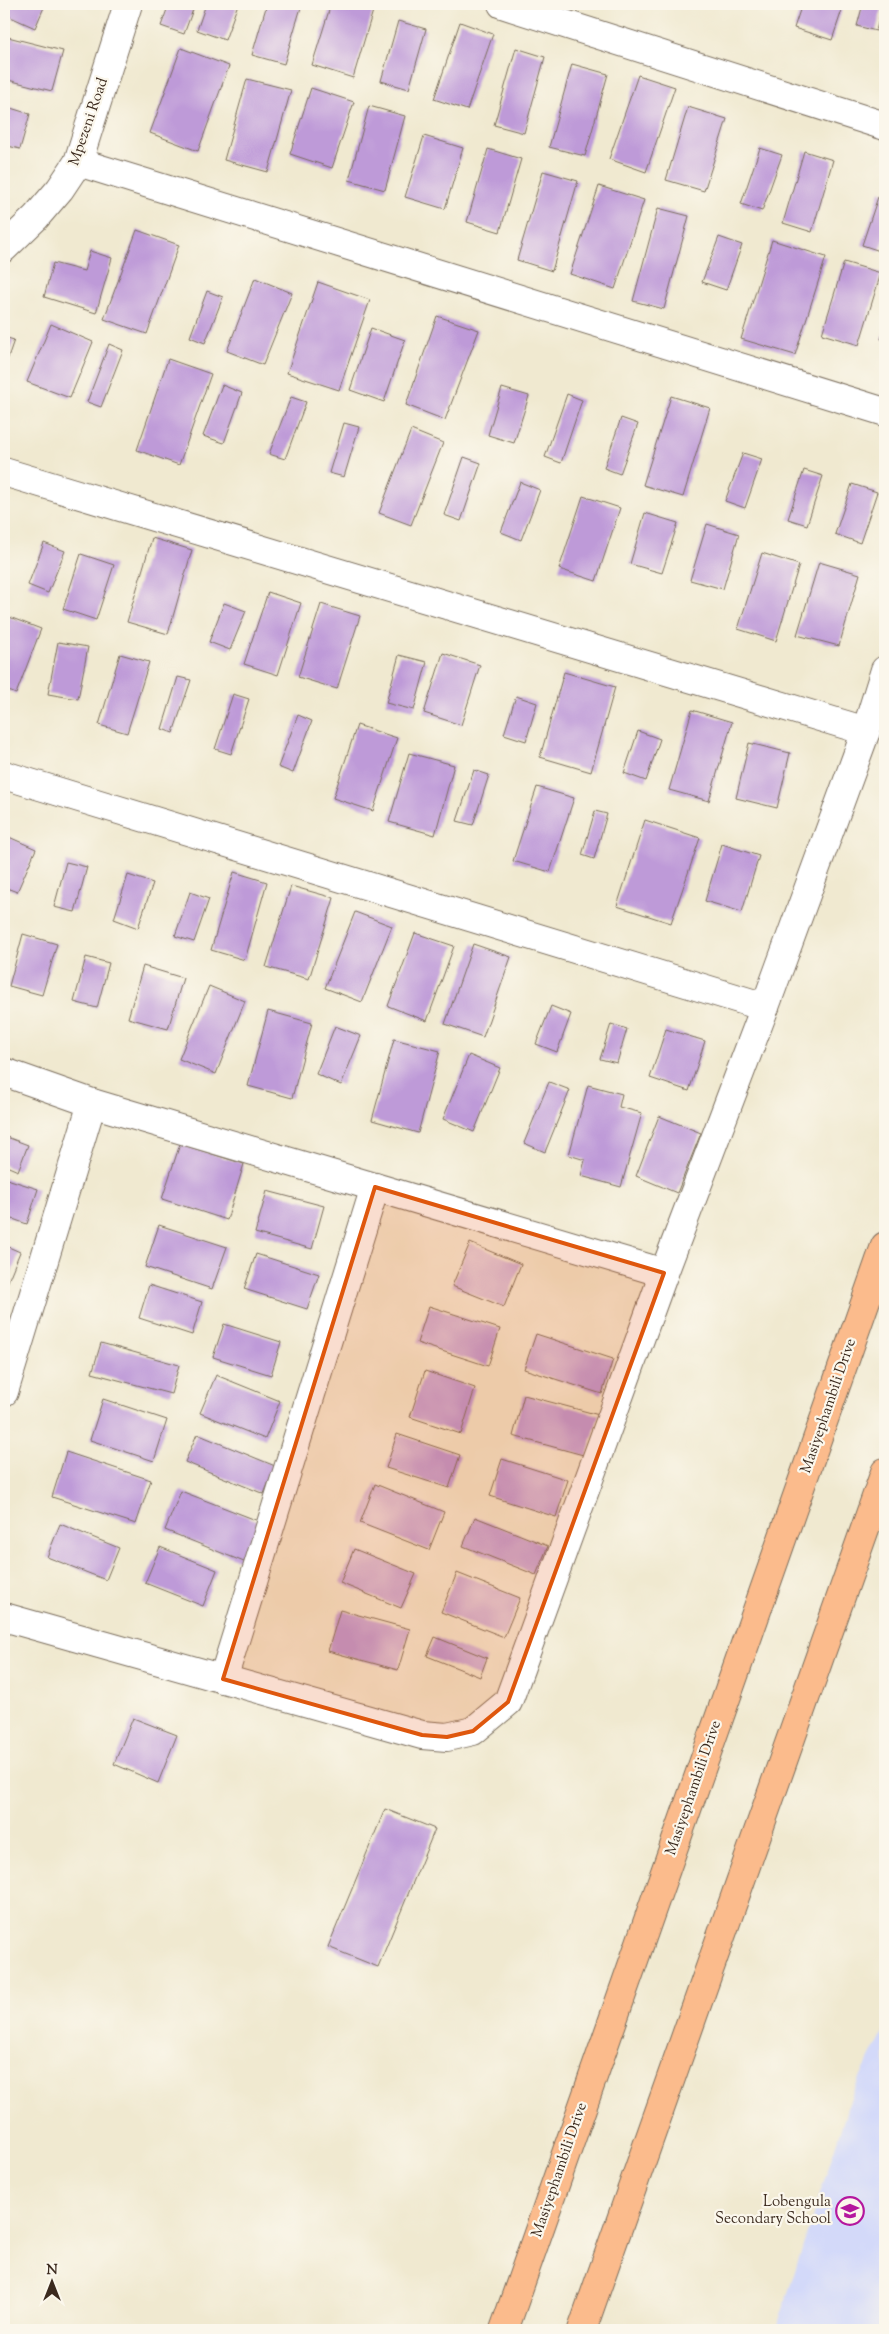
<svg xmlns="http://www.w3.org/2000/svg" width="889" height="2334" viewBox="0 0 889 2334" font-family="'Sorts Mill Goudy',serif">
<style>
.built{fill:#d3d9f9}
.building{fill:#be9ad8}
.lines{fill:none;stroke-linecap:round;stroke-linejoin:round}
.minor-casing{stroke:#7a6d5c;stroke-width:30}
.primary-casing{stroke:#7a6d5c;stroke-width:30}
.minor{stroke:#fff;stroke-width:28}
.primary{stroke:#fbbb8c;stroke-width:28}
.marked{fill:#df570d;fill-opacity:0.2;stroke:#df570d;stroke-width:4;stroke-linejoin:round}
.labels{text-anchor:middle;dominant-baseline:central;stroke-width:4.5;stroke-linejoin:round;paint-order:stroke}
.street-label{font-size:15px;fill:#3b2a1e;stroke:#fbf7ec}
.poi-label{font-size:15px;fill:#3b2a1e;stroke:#fbf7ec;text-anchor:end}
</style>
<rect width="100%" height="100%" fill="#fbf7ec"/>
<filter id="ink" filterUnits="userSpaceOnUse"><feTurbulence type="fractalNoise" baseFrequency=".02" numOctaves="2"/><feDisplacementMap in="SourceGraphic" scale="10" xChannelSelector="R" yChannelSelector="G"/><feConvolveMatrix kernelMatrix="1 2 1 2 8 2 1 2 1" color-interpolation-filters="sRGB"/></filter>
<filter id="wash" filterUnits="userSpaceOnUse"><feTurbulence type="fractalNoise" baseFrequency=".0096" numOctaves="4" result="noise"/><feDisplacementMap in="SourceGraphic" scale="20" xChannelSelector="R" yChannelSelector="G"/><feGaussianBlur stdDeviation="1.12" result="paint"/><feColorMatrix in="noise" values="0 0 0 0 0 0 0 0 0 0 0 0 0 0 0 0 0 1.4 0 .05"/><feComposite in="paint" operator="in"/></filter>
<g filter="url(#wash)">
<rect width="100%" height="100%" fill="#f0e9d0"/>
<polygon class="built" points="885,2029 885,2330 776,2330 853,2091"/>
<g id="blocks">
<g class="building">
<polygon points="4,4 43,4 45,5 35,28 4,14"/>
<polygon points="169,4 195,4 184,34 161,26"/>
<polygon points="206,4 238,4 225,40 197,30"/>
<polygon points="267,4 302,4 284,64 252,55"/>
<polygon points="331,4 375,4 353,78 312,65"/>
<polygon points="802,4 844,4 832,40 794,28"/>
<polygon points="863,4 883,4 876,31 857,26"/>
<polygon points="398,21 426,29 409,89 381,81"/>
<polygon points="460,22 493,34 467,110 434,99"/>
<polygon points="4,36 63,51 52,91 4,79"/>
<polygon points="181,48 229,66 198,151 150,133"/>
<polygon points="516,48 545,57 524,133 494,125"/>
<polygon points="572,64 608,74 585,156 549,147"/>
<polygon points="638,75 675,87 646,172 609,159"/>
<polygon points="247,79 291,90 268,172 224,160"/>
<polygon points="311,88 354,102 332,168 290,154"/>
<polygon points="4,106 30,114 20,149 4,145"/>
<polygon points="369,106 405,116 385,190 349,180"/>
<polygon points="688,107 727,119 704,191 666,180"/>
<polygon points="424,136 463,148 445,209 405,197"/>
<polygon points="760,148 782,155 762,211 741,204"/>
<polygon points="488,149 521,159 500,232 467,222"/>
<polygon points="804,151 833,160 812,232 783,223"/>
<polygon points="543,171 578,181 552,271 517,260"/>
<polygon points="599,186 644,200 615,289 570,274"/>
<polygon points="880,191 885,193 885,237 880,251 862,245"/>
<polygon points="658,208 689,216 664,309 633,301"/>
<polygon points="137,230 179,245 147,334 104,319"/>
<polygon points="719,237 742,245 726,290 702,282"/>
<polygon points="772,240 826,257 795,355 741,339"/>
<polygon points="90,251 112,258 96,313 44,297 53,263 84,271"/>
<polygon points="844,262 881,273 859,345 822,334"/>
<polygon points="255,278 292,293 263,365 227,351"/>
<polygon points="318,282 370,300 339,390 287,373"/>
<polygon points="207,291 223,297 205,343 190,337"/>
<polygon points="437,316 479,330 445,420 406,405"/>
<polygon points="51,324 93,342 70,398 27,382"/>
<polygon points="371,328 405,340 384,402 350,390"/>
<polygon points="885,329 885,341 881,339"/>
<polygon points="4,337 14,340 4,369"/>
<polygon points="109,344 123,350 101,407 87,402"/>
<polygon points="168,359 211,374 179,465 137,450"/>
<polygon points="222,385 242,393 224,443 203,436"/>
<polygon points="502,388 529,396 514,443 488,435"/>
<polygon points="567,394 582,400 561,463 545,457"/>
<polygon points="671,396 710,408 683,497 643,485"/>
<polygon points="291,397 306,402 285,459 269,454"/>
<polygon points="621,418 638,424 620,474 604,468"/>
<polygon points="344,423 359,427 344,477 329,473"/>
<polygon points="411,430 443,443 411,525 379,513"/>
<polygon points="743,453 762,459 745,508 725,501"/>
<polygon points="464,457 481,463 461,521 444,515"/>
<polygon points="804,470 823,476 807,525 788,519"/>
<polygon points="520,482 540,490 521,540 501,532"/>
<polygon points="852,484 877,492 860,543 835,534"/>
<polygon points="583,496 620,508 596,581 559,569"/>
<polygon points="645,513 678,523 662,573 630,564"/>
<polygon points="707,524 739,534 723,589 690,580"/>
<polygon points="152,538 192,550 168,634 127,622"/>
<polygon points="44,543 65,551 48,593 28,585"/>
<polygon points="762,553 799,565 776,641 738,629"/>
<polygon points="81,554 114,565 96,620 63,609"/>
<polygon points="819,562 860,574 839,646 797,635"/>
<polygon points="268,592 301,603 278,675 244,664"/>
<polygon points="224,603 246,611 230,650 209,642"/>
<polygon points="321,604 360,616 337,689 298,677"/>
<polygon points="4,615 41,629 16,694 4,689"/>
<polygon points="58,642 88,647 78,699 48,694"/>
<polygon points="443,653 480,665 461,725 424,713"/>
<polygon points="120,654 149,662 127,733 99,725"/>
<polygon points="399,655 427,662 414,710 386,703"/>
<polygon points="564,672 615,687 591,772 540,757"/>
<polygon points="178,677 191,680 173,733 162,729"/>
<polygon points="233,694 249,699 231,754 215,749"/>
<polygon points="516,696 537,703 526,741 504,734"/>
<polygon points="692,710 732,722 709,801 669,790"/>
<polygon points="298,715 312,721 293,773 278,767"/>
<polygon points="357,725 397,738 373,811 333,798"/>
<polygon points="638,731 660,739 646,781 624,773"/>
<polygon points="749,743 790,753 777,808 736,798"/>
<polygon points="409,753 454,765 435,835 389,822"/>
<polygon points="474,770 489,775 473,825 457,821"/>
<polygon points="537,787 574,798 550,872 513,861"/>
<polygon points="595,811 607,814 594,859 582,855"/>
<polygon points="645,820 700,838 671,923 617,906"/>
<polygon points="9,837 36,849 17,892 4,887 4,849"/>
<polygon points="722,844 759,856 742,912 705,901"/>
<polygon points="66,862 87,867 75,912 54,907"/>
<polygon points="234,872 267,882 245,960 211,950"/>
<polygon points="128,875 153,883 138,928 114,919"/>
<polygon points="291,886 334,898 309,979 266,967"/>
<polygon points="190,892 209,899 194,942 175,936"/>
<polygon points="355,912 392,926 362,1002 325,988"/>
<polygon points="415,933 454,946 427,1021 388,1006"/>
<polygon points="23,934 57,944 42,995 9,986"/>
<polygon points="473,944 511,957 483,1037 445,1024"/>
<polygon points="86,957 109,963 97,1008 74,1002"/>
<polygon points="143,966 183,978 168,1029 128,1018"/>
<polygon points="209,986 245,1001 216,1074 179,1059"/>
<polygon points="551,1006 571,1014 557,1052 536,1044"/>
<polygon points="268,1011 312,1023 292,1098 248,1086"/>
<polygon points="611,1024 627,1029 617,1063 600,1059"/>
<polygon points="335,1026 361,1036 341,1085 316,1074"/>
<polygon points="666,1029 705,1041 689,1091 650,1078"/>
<polygon points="394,1039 440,1051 418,1133 372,1120"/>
<polygon points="469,1055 500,1068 474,1132 443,1119"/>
<polygon points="549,1082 570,1090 545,1152 524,1143"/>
<polygon points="588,1085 622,1094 619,1107 642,1113 621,1187 581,1176 585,1160 569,1155"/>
<polygon points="659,1116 701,1133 677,1193 636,1176"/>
<polygon points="4,1136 28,1145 18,1171 4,1165"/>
<polygon points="180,1144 244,1164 227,1220 162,1199"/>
<polygon points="4,1178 38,1189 27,1224 4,1216"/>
<polygon points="267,1191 324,1206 312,1249 255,1233"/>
<polygon points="159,1225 227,1247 212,1289 145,1267"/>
<polygon points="470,1243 521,1264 504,1307 452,1286"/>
<polygon points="4,1245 20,1252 6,1286 4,1285"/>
<polygon points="256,1254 319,1274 307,1309 244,1289"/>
<polygon points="149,1285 202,1302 192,1335 139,1318"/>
<polygon points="429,1306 500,1329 488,1366 417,1343"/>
<polygon points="224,1324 281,1342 271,1375 213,1357"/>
<polygon points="536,1334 613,1359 602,1394 524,1369"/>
<polygon points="101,1343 179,1365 171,1394 92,1373"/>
<polygon points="425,1371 475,1388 461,1434 410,1417"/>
<polygon points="216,1375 280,1401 265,1439 200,1413"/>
<polygon points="524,1395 599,1415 587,1456 513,1436"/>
<polygon points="103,1399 167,1420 154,1461 90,1440"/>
<polygon points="197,1434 275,1466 264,1494 185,1462"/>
<polygon points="397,1434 460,1455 449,1488 386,1468"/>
<polygon points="66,1452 151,1480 136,1524 52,1497"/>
<polygon points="502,1459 568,1480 556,1517 490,1496"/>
<polygon points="375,1484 444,1512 429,1550 360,1523"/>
<polygon points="181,1491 261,1522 244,1562 165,1530"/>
<polygon points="475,1517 548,1546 536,1575 463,1546"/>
<polygon points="60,1524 119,1548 106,1580 47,1557"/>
<polygon points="160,1547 217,1570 203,1606 145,1583"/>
<polygon points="354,1549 416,1574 401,1608 340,1583"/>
<polygon points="457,1573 520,1598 504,1637 441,1612"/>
<polygon points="340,1610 410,1629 398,1670 328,1651"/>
<polygon points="435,1637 487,1658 480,1677 427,1656"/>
<polygon points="133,1718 177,1735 158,1783 114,1764"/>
<polygon points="385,1809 435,1829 378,1967 328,1947"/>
</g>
</g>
</g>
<g filter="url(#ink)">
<use href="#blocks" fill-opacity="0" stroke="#7a6d5c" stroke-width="1"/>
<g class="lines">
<defs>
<g id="minor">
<polyline points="502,4 885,126"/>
<polyline points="78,162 885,412"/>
<polyline points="4,248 36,217 60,189 78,162 128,4"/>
<polyline points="4,472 866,731"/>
<polyline points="4,775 765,1007"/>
<polyline points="4,1072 92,1103 664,1273"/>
<polyline points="4,1392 92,1103"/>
<polyline points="4,1617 422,1735 447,1737 473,1731 508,1702 664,1273 765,1007 866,731 885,670"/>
<polyline points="223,1679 375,1187"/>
</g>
<g id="primary">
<polyline points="504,2330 885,1246"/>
<polyline points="582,2330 885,1472"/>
</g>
</defs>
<use href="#minor" class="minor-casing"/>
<use href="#primary" class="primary-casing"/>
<use href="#minor" class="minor"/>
<use href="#primary" class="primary"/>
</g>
</g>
<path class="marked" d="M375 1187 664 1273 508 1702 473 1731 447 1737 422 1735 223 1679Z"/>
<defs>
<symbol id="school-ring" viewBox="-11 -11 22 22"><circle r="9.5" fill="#fbf7ec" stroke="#b5179e" stroke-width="1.5"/><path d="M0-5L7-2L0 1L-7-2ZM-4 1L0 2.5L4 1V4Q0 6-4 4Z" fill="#b5179e"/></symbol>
</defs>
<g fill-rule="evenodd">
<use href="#school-ring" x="834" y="2195" width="32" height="32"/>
</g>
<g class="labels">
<g class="street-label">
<text transform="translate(89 122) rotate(-71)">Mpezeni Road</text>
<text transform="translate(829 1406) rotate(-71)">Masiyephambili Drive</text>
<text transform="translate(694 1788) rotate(-71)">Masiyephambili Drive</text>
<text transform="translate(560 2170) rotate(-71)">Masiyephambili Drive</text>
</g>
<g class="poi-label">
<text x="831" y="2202">Lobengula<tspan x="831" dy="17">Secondary School</tspan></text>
</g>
</g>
<rect width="889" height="2334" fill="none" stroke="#fbf7ec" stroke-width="20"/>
<g transform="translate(52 2282)" stroke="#fbf7ec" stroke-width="4" paint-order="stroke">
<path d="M0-4L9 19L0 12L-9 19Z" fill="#3b2a1e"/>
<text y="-8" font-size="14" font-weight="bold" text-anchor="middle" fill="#3b2a1e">N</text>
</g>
</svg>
